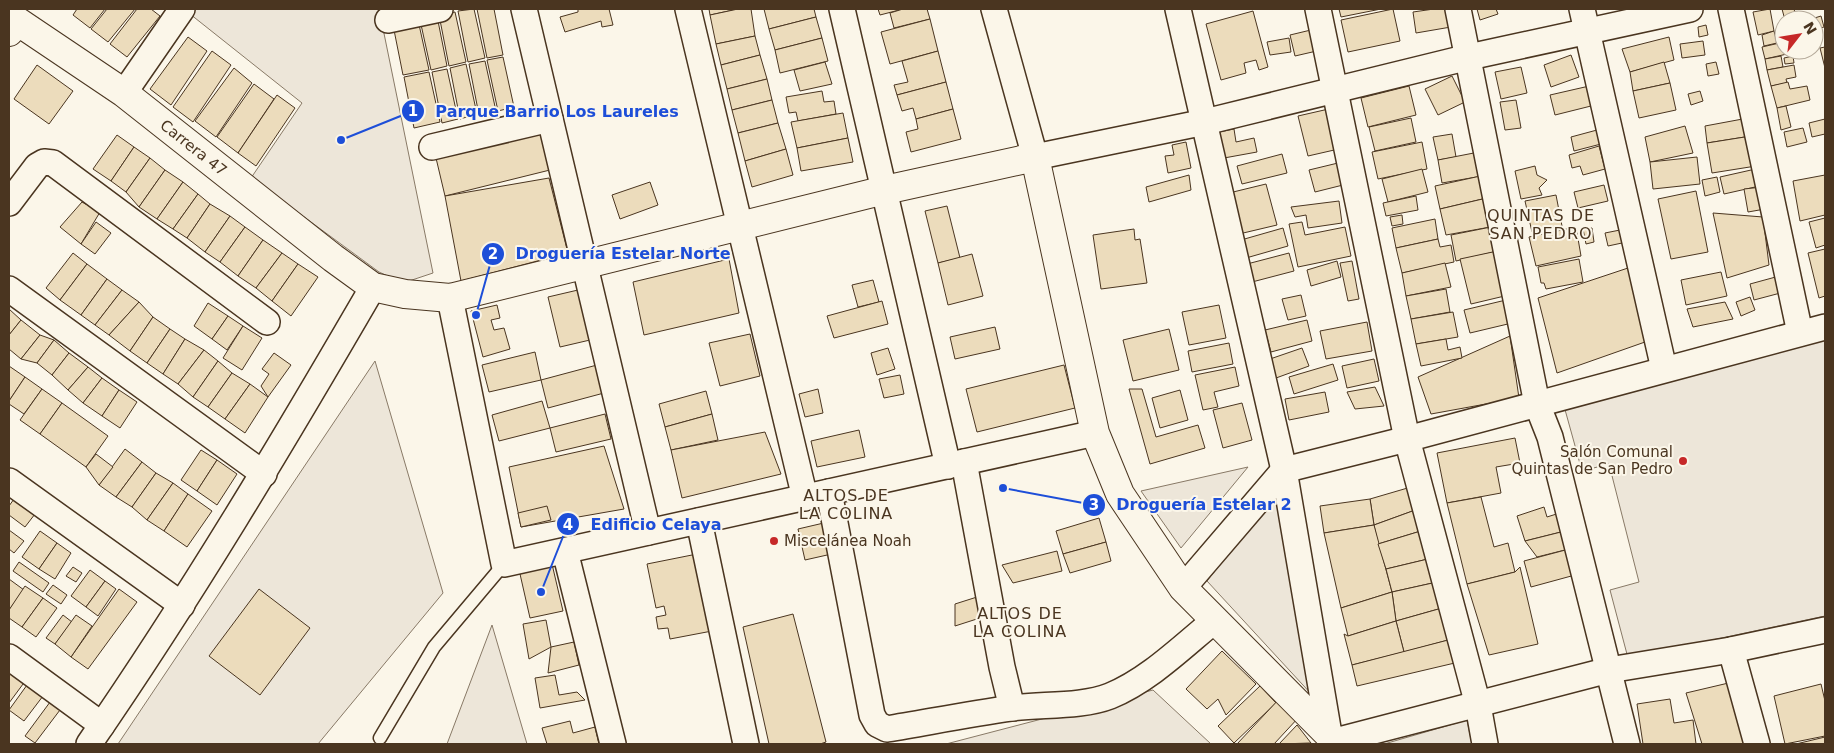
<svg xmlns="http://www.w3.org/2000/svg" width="1834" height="753" viewBox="0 0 1834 753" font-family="'DejaVu Sans',sans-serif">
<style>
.green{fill:#ede6d9;stroke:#887966}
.building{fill:#ecdcbc;stroke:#4a3520}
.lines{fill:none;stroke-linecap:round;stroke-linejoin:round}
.lane-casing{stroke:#4a3520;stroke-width:15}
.street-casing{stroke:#4a3520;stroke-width:28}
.secondary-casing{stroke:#4a3520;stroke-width:30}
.lane{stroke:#fbf6e9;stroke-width:12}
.street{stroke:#fbf6e9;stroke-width:25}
.secondary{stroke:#fbf6e9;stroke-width:28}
.poi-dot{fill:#c62828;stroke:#fbf6e9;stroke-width:2}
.labels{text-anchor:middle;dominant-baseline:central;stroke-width:4;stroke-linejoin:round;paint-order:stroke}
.street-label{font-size:15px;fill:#4a3520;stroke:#fbf6e9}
.poi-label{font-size:15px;fill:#4a3520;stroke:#fbf6e9;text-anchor:end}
.neighbourhood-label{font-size:16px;letter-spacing:1px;fill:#4a3520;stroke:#fbf6e9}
.leader{fill:none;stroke:#1d4ed8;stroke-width:2}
.callout-dot{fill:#1d4ed8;stroke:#fbf6e9;stroke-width:2}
.mark-label{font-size:15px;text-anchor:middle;font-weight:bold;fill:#fff}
.callout-label{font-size:16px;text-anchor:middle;font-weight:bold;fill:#1d4ed8;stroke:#fbf6e9;stroke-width:4;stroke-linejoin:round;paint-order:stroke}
</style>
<rect width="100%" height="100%" fill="#fbf6e9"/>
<g class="green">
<polygon points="193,9 379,9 433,273 403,283 379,272 251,178 302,103 190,14"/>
<polygon points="1825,339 1825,616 1628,658 1610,590 1639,582 1609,464 1582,471 1564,406"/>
<polygon points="375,361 443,593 318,744 118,744"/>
<polygon points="1248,467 1181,548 1141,491"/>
<polygon points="1278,490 1314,697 1207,581"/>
<polygon points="492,625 527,744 447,744"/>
<polygon points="1153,690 1211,744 946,744"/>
<polygon points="1467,720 1472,744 1384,744"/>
</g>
<g class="building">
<polygon points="77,9 105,9 90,28 73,15"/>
<polygon points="107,9 135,9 108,42 91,29"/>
<polygon points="137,9 151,9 160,16 127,57 110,44"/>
<polygon points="474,9 485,58 468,62 458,11"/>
<polygon points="477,9 494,9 503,55 487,58"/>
<polygon points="578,9 609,9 613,25 602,27 601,21 565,32 560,17 578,12"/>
<polygon points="709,9 738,9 710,15"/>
<polygon points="738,9 751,9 755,36 716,44 710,15"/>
<polygon points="764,9 814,9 816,17 769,29"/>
<polygon points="878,9 903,9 880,15"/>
<polygon points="903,9 927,9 930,19 894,28 890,13"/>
<polygon points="1339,9 1381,9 1341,17"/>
<polygon points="1393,9 1400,41 1348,52 1341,20"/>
<polygon points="1434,9 1448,9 1451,27 1416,33 1413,12"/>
<polygon points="1477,9 1496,9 1498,14 1480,20"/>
<polygon points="1770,9 1774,31 1758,35 1753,12"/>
<polygon points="1782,9 1794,9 1797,20 1785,20"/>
<polygon points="1253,11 1268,67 1259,70 1256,60 1244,63 1246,73 1221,80 1206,24"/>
<polygon points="455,12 466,62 449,66 439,15"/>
<polygon points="437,16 447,66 431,70 420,20"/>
<polygon points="1821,16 1824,27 1814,30 1814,20 1808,20"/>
<polygon points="816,17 822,38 775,50 769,29"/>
<polygon points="930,19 938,51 890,64 881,32"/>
<polygon points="418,20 429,70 403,75 393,25"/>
<polygon points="1706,25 1708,35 1699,37 1698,27"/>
<polygon points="1315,29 1321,50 1295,56 1290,35"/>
<polygon points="1774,31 1777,43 1764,46 1762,35"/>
<polygon points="755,36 760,55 721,65 716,44"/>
<polygon points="188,37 207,51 171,105 150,89"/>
<polygon points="1669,37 1674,60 1630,72 1622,49"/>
<polygon points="822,38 828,61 780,73 775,50"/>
<polygon points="1289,38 1291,52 1270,55 1267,42"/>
<polygon points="1703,41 1705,55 1682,58 1680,44"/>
<polygon points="1784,42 1784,50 1786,50 1787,54 1765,59 1762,47"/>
<polygon points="1825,47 1825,68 1820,48"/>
<polygon points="212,51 231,65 193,122 173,107"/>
<polygon points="938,51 946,82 897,95 894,85 908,82 902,61"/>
<polygon points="760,55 767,79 727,89 721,65"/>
<polygon points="1571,55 1579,77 1551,87 1544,65"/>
<polygon points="1781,56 1783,67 1767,70 1765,59"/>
<polygon points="1793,56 1794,63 1785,64 1784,58"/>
<polygon points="503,57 514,107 498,111 487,60"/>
<polygon points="485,61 496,111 479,115 469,64"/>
<polygon points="825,62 832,84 800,91 794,70"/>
<polygon points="1664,62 1670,83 1633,91 1630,72"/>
<polygon points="1716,62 1719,74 1708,76 1706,64"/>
<polygon points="466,64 477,114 460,119 450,68"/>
<polygon points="37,65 73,91 49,124 14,99"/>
<polygon points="1794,65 1796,77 1786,79 1787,83 1771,86 1767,70"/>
<polygon points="1521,67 1527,93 1501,99 1495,72"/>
<polygon points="234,68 252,83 216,137 195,121"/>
<polygon points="447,69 458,119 442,123 432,72"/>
<polygon points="429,72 440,122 414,128 404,77"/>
<polygon points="1452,76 1465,102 1438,115 1425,89"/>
<polygon points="767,79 772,100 732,110 727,89"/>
<polygon points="946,82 953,109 916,119 913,108 902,111 897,95"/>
<polygon points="1788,82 1790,89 1807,86 1810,100 1777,108 1771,86"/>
<polygon points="1670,83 1676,110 1639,118 1633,91"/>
<polygon points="254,84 274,99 238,153 217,137"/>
<polygon points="1598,84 1603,103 1555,115 1550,95"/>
<polygon points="1409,86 1416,115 1368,127 1361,98"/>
<polygon points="822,91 824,102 834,101 836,114 798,121 796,112 789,113 786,97"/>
<polygon points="1700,91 1703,101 1691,105 1688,94"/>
<polygon points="277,95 295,108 256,166 238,153"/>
<polygon points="772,100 778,123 738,133 732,110"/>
<polygon points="1516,100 1521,128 1505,130 1500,102"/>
<polygon points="1786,106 1791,127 1781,130 1777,108"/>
<polygon points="1333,108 1343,148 1308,156 1298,116"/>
<polygon points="953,109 961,139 911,152 906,132 918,129 916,119"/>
<polygon points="843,113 848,138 797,148 791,122"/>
<polygon points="1411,118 1416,142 1375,151 1369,127"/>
<polygon points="1748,118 1751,136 1707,143 1705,126"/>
<polygon points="1825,119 1825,134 1812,137 1809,123"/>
<polygon points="778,123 786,149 745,161 738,133"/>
<polygon points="1685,126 1693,153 1650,162 1645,137"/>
<polygon points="1803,128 1807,142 1787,147 1784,132"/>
<polygon points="1234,129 1236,142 1254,138 1257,152 1224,158 1219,132"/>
<polygon points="1597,130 1601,144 1574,151 1571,137"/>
<polygon points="545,132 554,169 445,196 436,158"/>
<polygon points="1452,134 1456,157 1438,160 1433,137"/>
<polygon points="117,135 134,147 111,181 93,169"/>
<polygon points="1751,136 1756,166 1712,173 1707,143"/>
<polygon points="848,138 853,162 801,171 797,148"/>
<polygon points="1186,142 1191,168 1168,173 1165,156 1174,155 1172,145"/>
<polygon points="1422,142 1427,169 1378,179 1372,152"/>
<polygon points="1599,146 1605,169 1583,175 1580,166 1572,168 1569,155"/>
<polygon points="134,147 150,158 126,192 111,181"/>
<polygon points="786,149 793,175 752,187 745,161"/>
<polygon points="1484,151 1488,175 1442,183 1438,160"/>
<polygon points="1282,154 1287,173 1242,184 1237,166"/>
<polygon points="1697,157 1700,184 1653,189 1650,162"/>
<polygon points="150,158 165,170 139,207 126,192"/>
<polygon points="1338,163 1343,185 1315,192 1309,170"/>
<polygon points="1535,166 1537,175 1547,180 1539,188 1542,195 1521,199 1515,171"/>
<polygon points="1760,168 1764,185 1724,194 1720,177"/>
<polygon points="1422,169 1428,192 1388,202 1382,179"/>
<polygon points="165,170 183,182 157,219 139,207"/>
<polygon points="1189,175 1191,190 1149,202 1146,187"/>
<polygon points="1485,175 1491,197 1440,209 1435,186"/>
<polygon points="1825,175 1825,215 1800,221 1793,181"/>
<polygon points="1717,177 1720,192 1705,196 1702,180"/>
<polygon points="549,178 568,253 461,281 445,196"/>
<polygon points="183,182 198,194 173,229 157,219"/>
<polygon points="650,182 658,205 620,219 612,195"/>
<polygon points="1266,184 1277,225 1239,234 1229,193"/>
<polygon points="1604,185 1608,201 1578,208 1574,192"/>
<polygon points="1762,187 1765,209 1748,212 1744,189"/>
<polygon points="1696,191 1708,252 1671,259 1658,199"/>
<polygon points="198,194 210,204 187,238 173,229"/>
<polygon points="1556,195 1562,226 1532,232 1525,201"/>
<polygon points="1416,196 1418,210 1386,216 1383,203"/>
<polygon points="1491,197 1496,226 1446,235 1440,209"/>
<polygon points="1339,201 1342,223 1308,228 1306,215 1295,217 1291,207"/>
<polygon points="82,202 100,212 81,244 60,227"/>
<polygon points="210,204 230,216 205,252 187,238"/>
<polygon points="947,206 960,258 938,263 925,211"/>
<polygon points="1713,213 1763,217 1769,265 1727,278"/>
<polygon points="1402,215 1403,224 1392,226 1390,217"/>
<polygon points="230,216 245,227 220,262 205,252"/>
<polygon points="1825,218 1825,245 1816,248 1809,222"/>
<polygon points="1435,219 1438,239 1396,248 1392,228"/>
<polygon points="96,222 111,233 95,254 81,244"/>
<polygon points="1302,222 1305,235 1345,227 1351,256 1298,267 1289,224"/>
<polygon points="1496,226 1502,250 1456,261 1451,235"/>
<polygon points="245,227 263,240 238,276 220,262"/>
<polygon points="1576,227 1581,256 1536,266 1529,237"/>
<polygon points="1283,228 1288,246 1246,258 1241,240"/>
<polygon points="1592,228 1594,242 1586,244 1583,229"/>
<polygon points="1134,229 1135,240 1140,239 1147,283 1101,289 1093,235"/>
<polygon points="1620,230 1622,243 1608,246 1605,233"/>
<polygon points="1438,239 1440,247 1451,245 1454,262 1402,273 1396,248"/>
<polygon points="263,240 282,253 256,288 238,276"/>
<polygon points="1825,249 1825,296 1819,298 1808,253"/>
<polygon points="1502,250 1513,294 1471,304 1460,259"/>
<polygon points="73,253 87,264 60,300 46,288"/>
<polygon points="282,253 298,264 272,301 256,288"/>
<polygon points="1289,253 1294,271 1252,282 1247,264"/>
<polygon points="972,254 983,296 948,305 938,263"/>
<polygon points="729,259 739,313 644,335 633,282"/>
<polygon points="1579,259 1583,282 1546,289 1544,283 1541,283 1538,267"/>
<polygon points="1337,261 1341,277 1311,286 1307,270"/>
<polygon points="1352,261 1359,299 1348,301 1340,263"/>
<polygon points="1445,263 1451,287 1406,296 1402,273"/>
<polygon points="87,264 107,279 81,315 60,300"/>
<polygon points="298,264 318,277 291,316 272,301"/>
<polygon points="1631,267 1645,342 1557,373 1538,298"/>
<polygon points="1721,272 1727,296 1686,305 1681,280"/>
<polygon points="1783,275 1788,291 1754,300 1750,284"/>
<polygon points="107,279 122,290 95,325 81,315"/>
<polygon points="873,280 879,302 858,307 852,285"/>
<polygon points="1446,289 1450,312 1411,319 1406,296"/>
<polygon points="122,290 139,302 109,335 95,325"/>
<polygon points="578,290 590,340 560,347 548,297"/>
<polygon points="1301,295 1306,316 1288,320 1282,299"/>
<polygon points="1750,297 1755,310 1741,316 1736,302"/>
<polygon points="1506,300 1512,323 1470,333 1464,310"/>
<polygon points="882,301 888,324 834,338 827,316"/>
<polygon points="139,302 153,317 130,351 109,335"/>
<polygon points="1725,302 1733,319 1693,327 1687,309"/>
<polygon points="208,303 228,316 212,339 194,326"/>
<polygon points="497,305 500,318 491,320 494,330 504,328 510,349 483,357 471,311"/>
<polygon points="1219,305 1226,338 1189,345 1182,312"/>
<polygon points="9,309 21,320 9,335"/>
<polygon points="1453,312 1458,337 1416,344 1411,319"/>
<polygon points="228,316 243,326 227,350 212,339"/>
<polygon points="153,317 170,329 147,363 130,351"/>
<polygon points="21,320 40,335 21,359 9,349 9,335"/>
<polygon points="1307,320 1312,341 1271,352 1265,330"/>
<polygon points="1367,322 1372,351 1326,359 1320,331"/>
<polygon points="243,326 262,338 242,370 223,358"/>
<polygon points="995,327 1000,349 955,359 950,337"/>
<polygon points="170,329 185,339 163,374 147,363"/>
<polygon points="1169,329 1179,370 1133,381 1123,340"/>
<polygon points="750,334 760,376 720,386 709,343"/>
<polygon points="40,335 54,340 37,363 21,359"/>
<polygon points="1510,336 1519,398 1431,414 1418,377"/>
<polygon points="185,339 204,350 178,384 163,374"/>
<polygon points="1446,339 1448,350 1460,347 1462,358 1421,366 1416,344"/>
<polygon points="54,340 69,353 52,375 37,363"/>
<polygon points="1229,343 1233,364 1192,372 1188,351"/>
<polygon points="888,348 895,369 877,375 871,353"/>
<polygon points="1302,348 1309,366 1276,378 1270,359"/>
<polygon points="204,350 218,361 193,397 178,384"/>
<polygon points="535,352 541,380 489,392 482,365"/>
<polygon points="69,353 88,367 68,390 52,375"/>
<polygon points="274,353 291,365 268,397 261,386 269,374 262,369"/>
<polygon points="1374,359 1379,381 1347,388 1342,366"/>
<polygon points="218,361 232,373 208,407 193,397"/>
<polygon points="1333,364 1338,380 1294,394 1289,377"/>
<polygon points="597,365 604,393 548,408 541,380"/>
<polygon points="1064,365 1075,408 977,432 966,389"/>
<polygon points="9,366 25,377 9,401"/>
<polygon points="88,367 102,378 83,403 68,390"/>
<polygon points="1235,367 1239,386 1214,392 1218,407 1203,410 1195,375"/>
<polygon points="232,373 250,384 225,419 208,407"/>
<polygon points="900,375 904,394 884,398 879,379"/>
<polygon points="25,377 42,389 24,414 9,404 9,401"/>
<polygon points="102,378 119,390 102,416 83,403"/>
<polygon points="250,384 268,397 245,433 225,419"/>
<polygon points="1375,387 1384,406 1355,409 1347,392"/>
<polygon points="42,389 62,403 40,434 20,420"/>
<polygon points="818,389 823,413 805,417 799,394"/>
<polygon points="1129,389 1142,389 1156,437 1198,425 1205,448 1150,464"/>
<polygon points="119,390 137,402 120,428 102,416"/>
<polygon points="1180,390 1188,420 1160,428 1152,398"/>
<polygon points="706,391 712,414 665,427 659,404"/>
<polygon points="1325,392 1329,412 1289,420 1285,399"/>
<polygon points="542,401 550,428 499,441 492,415"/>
<polygon points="62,403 108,436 86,467 40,434"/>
<polygon points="1242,403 1252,440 1223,448 1213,410"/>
<polygon points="605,414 611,439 556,452 550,428"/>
<polygon points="712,414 718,440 671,450 665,427"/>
<polygon points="859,430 865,457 817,467 811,441"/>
<polygon points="765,432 781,474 682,498 671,450"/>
<polygon points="1515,438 1520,463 1496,467 1501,493 1447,503 1437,453"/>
<polygon points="604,446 624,509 521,527 509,467"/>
<polygon points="125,449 142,462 116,497 99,485"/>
<polygon points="201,450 217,460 197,491 181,480"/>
<polygon points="96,454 113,467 99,485 86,467"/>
<polygon points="217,460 237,474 217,505 197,491"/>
<polygon points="142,462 156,473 132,507 116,497"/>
<polygon points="156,473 173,483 147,520 132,507"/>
<polygon points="173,483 188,494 164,531 147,520"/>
<polygon points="1411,487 1418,509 1374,525 1370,499"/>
<polygon points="188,494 212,511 187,547 164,531"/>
<polygon points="1481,497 1494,547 1508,543 1515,572 1467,584 1447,503"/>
<polygon points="14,499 35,514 25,527 9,515 9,506"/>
<polygon points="1370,499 1374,525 1324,533 1320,506"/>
<polygon points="547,506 551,520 521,527 518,513"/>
<polygon points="1544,507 1547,517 1566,511 1569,530 1525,541 1517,516"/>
<polygon points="1418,509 1424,530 1378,544 1374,525"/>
<polygon points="1099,518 1106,542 1063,554 1056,531"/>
<polygon points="828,522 836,553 805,560 798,529"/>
<polygon points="1374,525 1392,592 1341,608 1324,533"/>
<polygon points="9,530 24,541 14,553 9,549"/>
<polygon points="1424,530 1432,558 1386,569 1378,544"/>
<polygon points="1569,530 1573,548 1537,557 1525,541"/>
<polygon points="40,531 57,543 39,569 22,557"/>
<polygon points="1106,542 1111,561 1070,573 1063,554"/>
<polygon points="57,543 71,553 55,579 39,569"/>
<polygon points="1573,548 1575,575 1531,587 1524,561"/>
<polygon points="1057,551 1062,571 1013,583 1002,565"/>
<polygon points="697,554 712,631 670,639 668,628 658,629 656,617 666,615 664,606 656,608 647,564"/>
<polygon points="1432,558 1437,582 1392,592 1386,569"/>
<polygon points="19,562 49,583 43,592 13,571"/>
<polygon points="552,564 563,611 530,618 520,574"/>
<polygon points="73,567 82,573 76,582 66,576"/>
<polygon points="1520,567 1538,644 1489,655 1467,584 1515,572"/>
<polygon points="90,570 105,581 86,607 71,596"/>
<polygon points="9,579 24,590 9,610"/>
<polygon points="105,581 116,589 98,616 86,607"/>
<polygon points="1437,582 1442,608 1396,621 1392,592"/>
<polygon points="53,585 67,595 61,604 46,594"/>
<polygon points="25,586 43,598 22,627 9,618 9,610"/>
<polygon points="119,589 137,602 88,669 71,657"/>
<polygon points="259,589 310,628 260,695 209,656"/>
<polygon points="1392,592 1396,621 1348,636 1341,608"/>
<polygon points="977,597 983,617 955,626 955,604"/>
<polygon points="43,598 57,608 36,637 22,627"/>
<polygon points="1442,608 1452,639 1404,652 1396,621"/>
<polygon points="793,614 826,742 820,744 769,744 743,627"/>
<polygon points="63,615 72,622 55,644 46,638"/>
<polygon points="76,615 92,626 71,657 55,644"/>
<polygon points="546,620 551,647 529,659 523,624"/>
<polygon points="1396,621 1404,652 1352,665 1344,634 1348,636"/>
<polygon points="1452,639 1459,662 1357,686 1352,665"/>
<polygon points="574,642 579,665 548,673 551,647"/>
<polygon points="1222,651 1256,684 1226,715 1218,699 1207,709 1186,689"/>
<polygon points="13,670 26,680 9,703 9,676"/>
<polygon points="555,675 559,695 577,692 585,700 540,708 535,678"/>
<polygon points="1737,681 1753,744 1702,744 1686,693"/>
<polygon points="1821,684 1825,701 1825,736 1785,744 1774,696"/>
<polygon points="27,685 43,696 24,721 9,710"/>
<polygon points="1260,686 1276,703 1234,743 1218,726"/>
<polygon points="53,698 63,706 35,743 25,736"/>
<polygon points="1280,698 1299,717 1274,744 1237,744"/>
<polygon points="1670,699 1674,723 1693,720 1696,744 1643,744 1637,704"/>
<polygon points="570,721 573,733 595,727 599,744 547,744 542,728"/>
<polygon points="1297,725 1311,743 1279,744"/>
<polygon points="1825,737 1825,744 1796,744"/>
</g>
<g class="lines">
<defs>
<polyline id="lane" points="380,738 434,647 504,564"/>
<g id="street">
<polyline points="524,9 648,532"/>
<polyline points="688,9 805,498"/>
<polyline points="842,9 948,466"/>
<polyline points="994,9 1035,157 1205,122 1469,57 1690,9"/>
<polyline points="1178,9 1284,470 1329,734"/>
<polyline points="1318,9 1407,439 1478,705 1485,744"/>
<polyline points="1458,9 1537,404 1550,437 1627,744"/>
<polyline points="1582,9 1664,369"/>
<polyline points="1731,9 1800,333"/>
<polyline points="388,20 440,9"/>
<polyline points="124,93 182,9"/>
<polyline points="432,147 550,119"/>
<polyline points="9,203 37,166 44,162 53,163 267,322"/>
<polyline points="9,289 264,474"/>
<polyline points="450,298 504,564 1095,433"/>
<polyline points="964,462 1002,667 1012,708"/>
<polyline points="9,481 182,605"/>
<path d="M829 492 872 715 877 724 887 729C929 722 970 714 1012 708 1042 704 1082 707 1110 696 1149 680 1182 647 1215 620"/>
<polyline points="699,521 746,744"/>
<polyline points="565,551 613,744"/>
<polyline points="1183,588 1284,470 1407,439 1825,327"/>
<polyline points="1731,650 1757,744"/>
<polyline points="9,657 102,725"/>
<polyline points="1335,741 1609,670 1731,650 1825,630"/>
<path d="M89 744C191 596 283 442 373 287"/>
</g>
<g id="secondary">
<path id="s1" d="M9 32 17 21 124 93 333 258 373 287 405 294 450 298 885 190 1035 157 1095 433 1120 494 1183 588 1338 744"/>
</g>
</defs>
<use href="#lane" class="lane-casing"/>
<use href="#street" class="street-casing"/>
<use href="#secondary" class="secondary-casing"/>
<use href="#lane" class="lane"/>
<use href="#street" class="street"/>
<use href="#secondary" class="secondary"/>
</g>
<g class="poi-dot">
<circle cx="1683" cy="461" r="5"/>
<circle cx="774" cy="541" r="5"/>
</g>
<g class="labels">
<g class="street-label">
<text stroke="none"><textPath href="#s1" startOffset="231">Carrera 47</textPath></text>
</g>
<g class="poi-label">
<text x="1673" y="452">Salón Comunal<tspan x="1673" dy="17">Quintas de San Pedro</tspan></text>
<text x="784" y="541" text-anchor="start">Miscelánea Noah</text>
</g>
<g class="neighbourhood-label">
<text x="1541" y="215">QUINTAS DE<tspan x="1541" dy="18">SAN PEDRO</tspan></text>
<text x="846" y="495">ALTOS DE<tspan x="846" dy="18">LA COLINA</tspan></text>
<text x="1020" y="613">ALTOS DE<tspan x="1020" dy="18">LA COLINA</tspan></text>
</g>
</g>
<path class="leader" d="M341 140L413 111M476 315L493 254M1003 488L1094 505M541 592L568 524"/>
<g class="callout-dot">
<circle cx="341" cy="140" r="5"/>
<circle cx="476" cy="315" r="5"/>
<circle cx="1003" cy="488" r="5"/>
<circle cx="541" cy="592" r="5"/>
<circle cx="413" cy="111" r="12"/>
<circle cx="493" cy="254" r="12"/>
<circle cx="1094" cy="505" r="12"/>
<circle cx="568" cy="524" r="12"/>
</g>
<g class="mark-label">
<text x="413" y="116">1</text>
<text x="493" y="259">2</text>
<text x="1094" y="510">3</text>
<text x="568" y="530">4</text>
</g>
<g class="callout-label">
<text x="557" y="117">Parque Barrio Los Laureles</text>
<text x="623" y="259">Droguería Estelar Norte</text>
<text x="1204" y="510">Droguería Estelar 2</text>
<text x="656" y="530">Edificio Celaya</text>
</g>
<rect width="1834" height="753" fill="none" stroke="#4a3520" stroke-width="20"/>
<g transform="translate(1799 35) rotate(59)"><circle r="24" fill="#fbf6e9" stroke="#b4a999"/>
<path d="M0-4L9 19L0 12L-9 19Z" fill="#c62828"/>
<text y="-8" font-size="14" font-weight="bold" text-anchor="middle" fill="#4a3520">N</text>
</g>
</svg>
